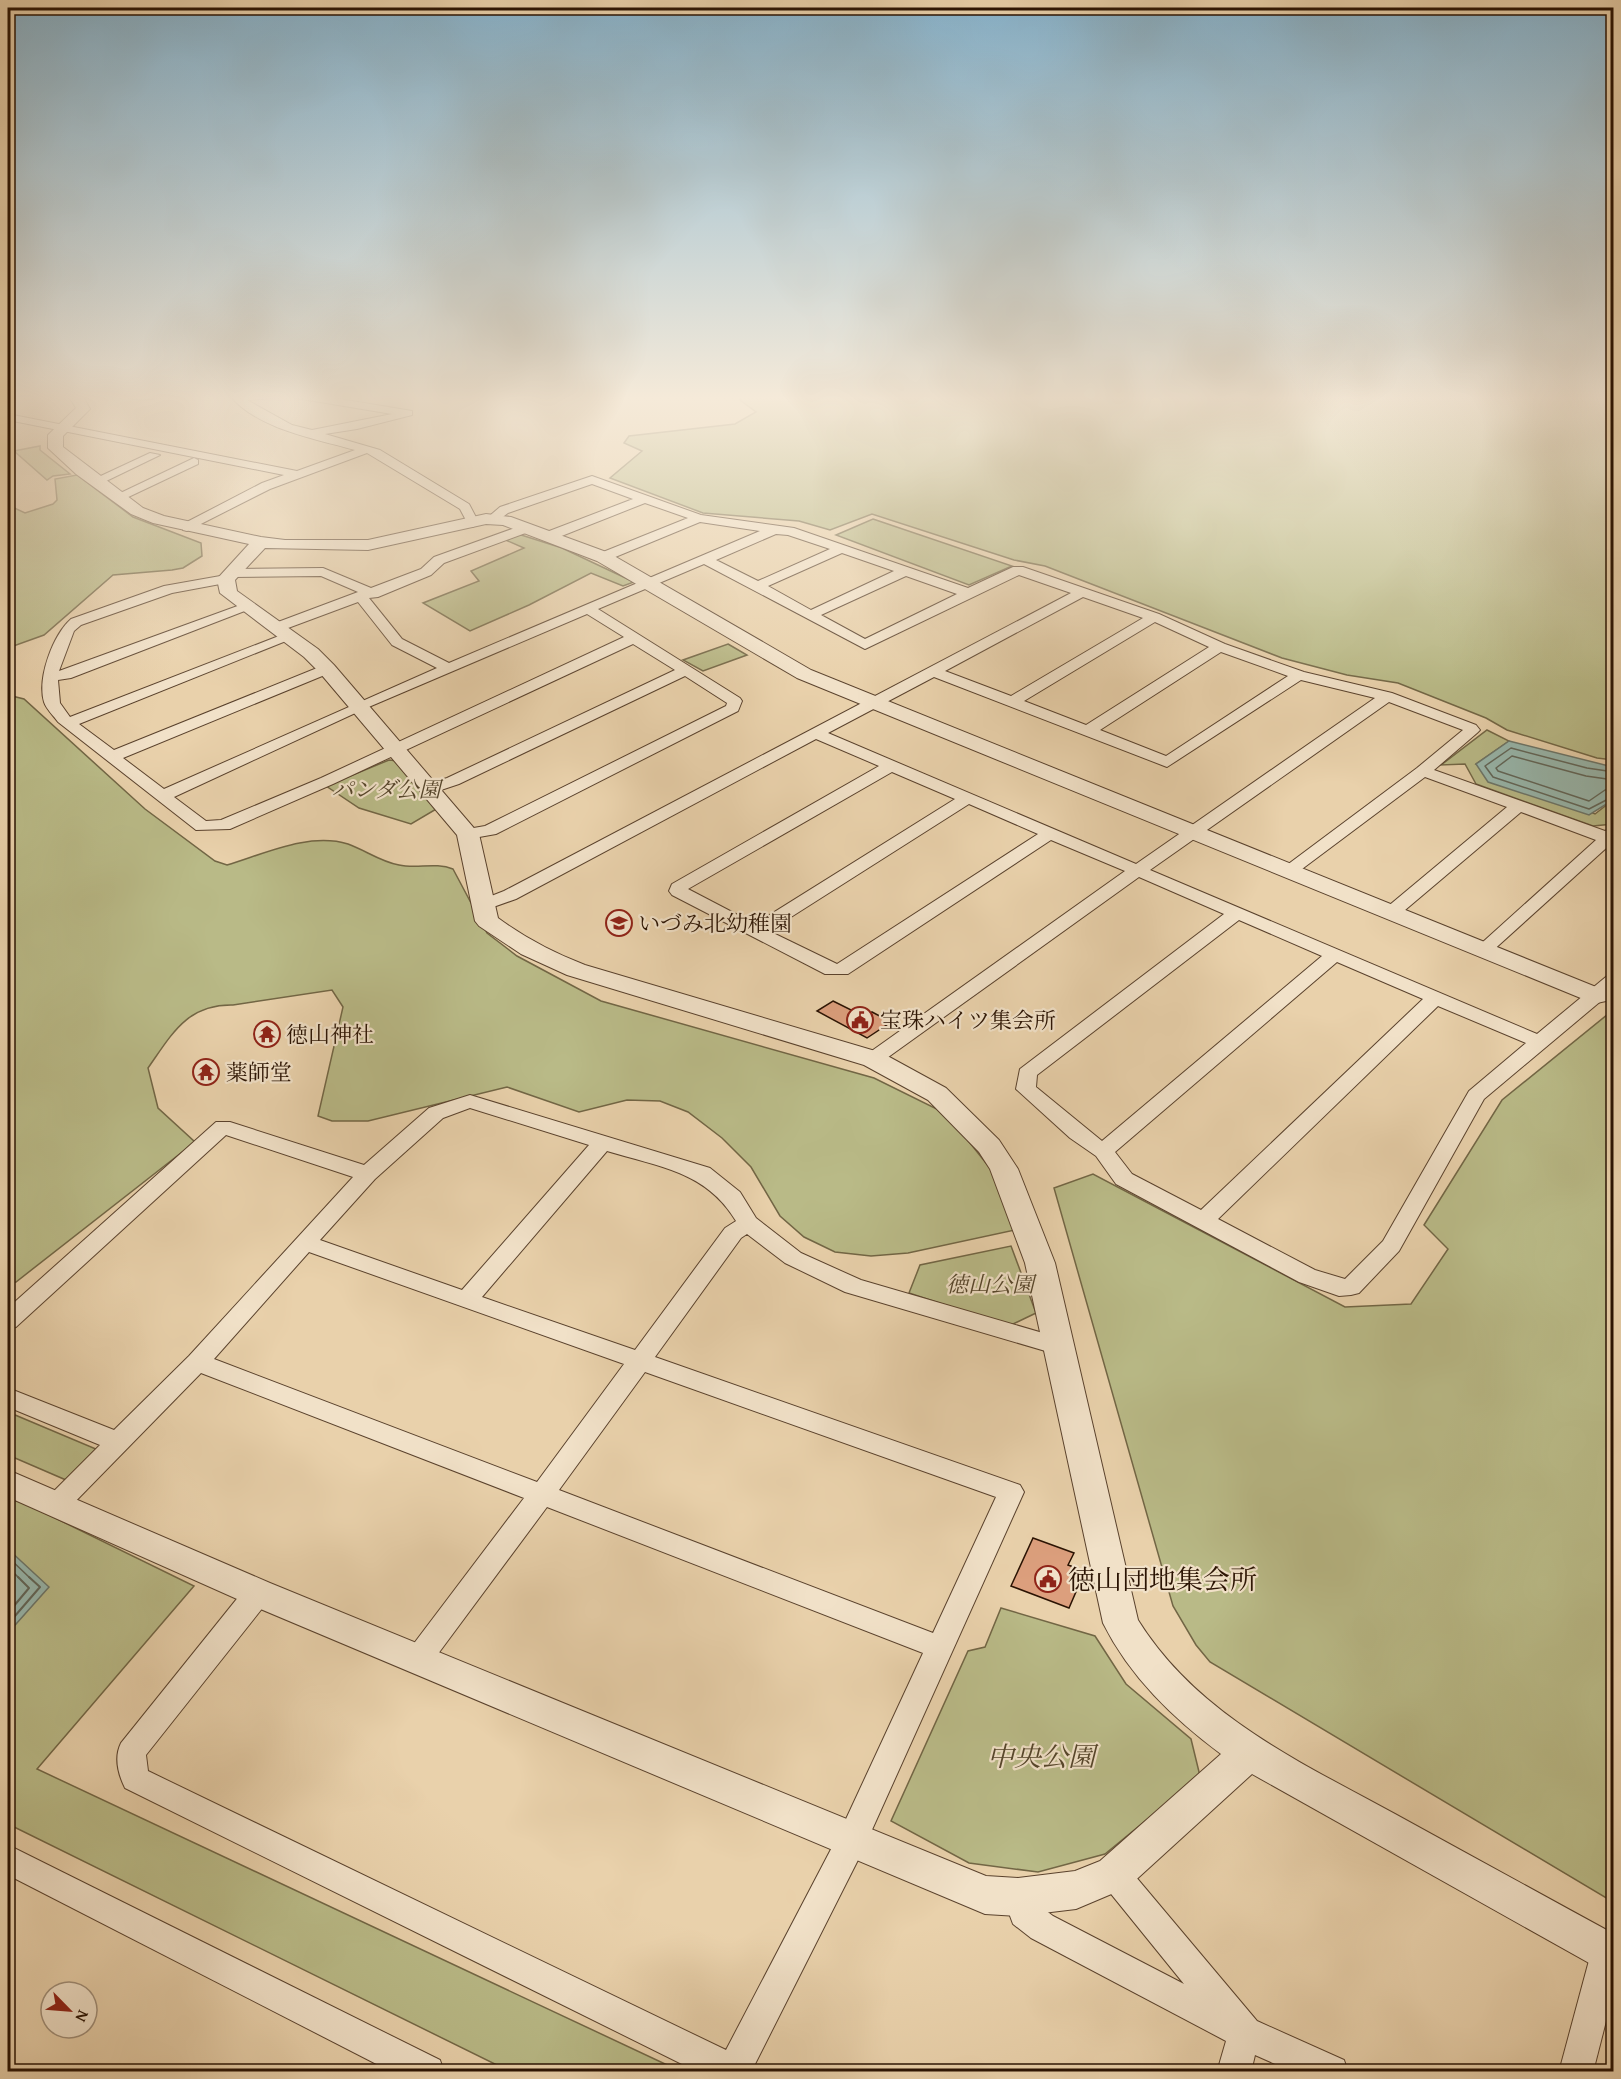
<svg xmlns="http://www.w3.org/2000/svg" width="1621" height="2079" viewBox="0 0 1621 2079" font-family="'Gentium Book Plus','Noto Serif JP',serif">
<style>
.green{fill:#b9ba87;stroke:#726645;stroke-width:1.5}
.water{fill:#97b7ad;stroke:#6b7569;stroke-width:1.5}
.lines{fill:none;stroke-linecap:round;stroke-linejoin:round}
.shore-far1{stroke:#606558;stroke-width:1.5}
.shore{stroke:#606558;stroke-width:2}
.building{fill:#dc9f7d;stroke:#2a1303;stroke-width:1.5}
.minor-casing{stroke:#5a422d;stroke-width:2}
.tertiary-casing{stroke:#5a422d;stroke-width:2}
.minor{fill:#f1e1c8;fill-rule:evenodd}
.tertiary{fill:#f1e1c8;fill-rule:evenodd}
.labels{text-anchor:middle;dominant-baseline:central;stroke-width:4.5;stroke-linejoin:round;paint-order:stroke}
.park-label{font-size:22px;font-style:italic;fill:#55452b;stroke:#f1e1c8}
.poi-label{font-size:22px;fill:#2a1303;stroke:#f1e1c8;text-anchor:start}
.near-poi-label{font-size:27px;fill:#2a1303;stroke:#f1e1c8;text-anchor:start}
.near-park-label{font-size:27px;font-style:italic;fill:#55452b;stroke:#f1e1c8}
</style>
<rect width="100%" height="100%" fill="#e9d1ab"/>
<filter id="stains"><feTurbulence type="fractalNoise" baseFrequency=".00333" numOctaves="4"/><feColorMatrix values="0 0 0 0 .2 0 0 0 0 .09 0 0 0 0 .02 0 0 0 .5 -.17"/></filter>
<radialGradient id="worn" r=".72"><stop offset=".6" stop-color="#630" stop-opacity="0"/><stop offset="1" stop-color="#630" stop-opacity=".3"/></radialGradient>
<g class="green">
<polygon points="739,395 1613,395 1613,760 1597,758 1507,730 1486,718 1398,683 1347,675 1282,658 1045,566 1014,560 872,514 830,530 799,521 703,513 610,478 642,451 624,443 629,436 735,424 756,412 740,400"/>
<polygon points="40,446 40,450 70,474 53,476 47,480 14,451"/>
<polygon points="77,475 133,517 201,543 202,556 183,568 172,570 113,575 44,635 8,648 8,505 25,513 53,504 57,500 55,479"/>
<polygon points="873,519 1012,566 969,585 836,535"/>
<polygon points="515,533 562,548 634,582 623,586 591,573 529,605 470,631 423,603 479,581 471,571 524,548 501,538"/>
<polygon points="728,644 747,655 703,671 683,660"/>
<path d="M8 695 24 699 145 809 215 861 227 865C264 854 309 832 348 844 365 850 381 862 399 865 417 869 435 862 453 869L487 933 517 956 601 1001 874 1078 947 1114 1005 1187 1015 1230 908 1253 871 1256 835 1252 804 1237 780 1216 751 1167 722 1138 688 1112 660 1101 627 1100 579 1112 507 1087 368 1121H332L318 1116 343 1007 332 990 233 1005C187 1004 172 1034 148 1068L158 1108 195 1142 16 1282 8 1283Z"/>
<polygon points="1487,730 1509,741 1476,764 1595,814 1613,800 1613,824 1593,826 1476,784 1465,764 1441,765"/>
<polygon points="389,760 398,761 438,808 411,824 359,808 326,786"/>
<polygon points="1613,1010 1614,1010 1613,1902 1210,1662 1196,1645 1173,1606 1054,1188 1093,1174 1345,1307 1411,1304 1448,1249 1424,1225 1502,1100"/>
<polygon points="1011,1246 1036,1313 1009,1326 909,1293 920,1265"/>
<polygon points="8,1412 103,1452 73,1483 8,1455"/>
<polygon points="8,1495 194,1586 37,1769 680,2071 509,2071 8,1824"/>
<polygon points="1001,1608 1095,1636 1126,1684 1191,1739 1200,1776 1105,1854 1038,1872 969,1863 891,1821 968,1651 985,1647"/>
</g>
<g class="water">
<polygon points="1509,741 1613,767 1613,800 1589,815 1488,782 1476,764"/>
<polygon points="8,1549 49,1587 8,1633"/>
</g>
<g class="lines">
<g class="shore-far1">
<polyline points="1614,772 1587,768 1511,748 1485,766 1493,777 1589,809 1614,796"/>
<polyline points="1614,780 1586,776 1512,756 1496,768 1498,771 1589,801 1605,790 1614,788"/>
<polyline points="8,1557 30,1578"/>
<polyline points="8,1567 19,1578"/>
</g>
<g class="shore">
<polyline points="8,1613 29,1588 18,1577"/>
<polyline points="8,1624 40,1587 29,1577"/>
</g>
</g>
<g class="building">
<polygon points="833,1001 865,1017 872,1012 891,1022 867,1038 817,1011"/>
<polygon points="1033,1538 1074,1553 1068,1565 1085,1571 1069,1608 1011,1586"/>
</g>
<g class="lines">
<defs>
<g id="minor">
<path d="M124 395H161C154 401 131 401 124 395Z"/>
<path d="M229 395H278L273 398 247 400 292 425 312 430 392 414 296 398 291 395H316L412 411V415L357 429 325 434 380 450 469 504 479 523 473 527 469 526 460 509 367 453 270 489 187 531 183 530V524L262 483 284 475 8 420V414L297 471 355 450C313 438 258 429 229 395Z"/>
<polygon points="150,453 160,455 100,484 90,481"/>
<polygon points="194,458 198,460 198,464 122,500 112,497"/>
<path d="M592 476 701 515 794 528 968 588 1013 567H1023L1159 614 1225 644 1304 672 1392 693 1476 725 1480 730 1477 733 1434 770 1605 831 1614 827V841L1489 954 1483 955 1474 950 1596 840 1521 812 1398 916H1386L1383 912 1386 908 1507 807 1425 777 1294 875H1282L1279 871 1417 768 1463 730 1389 702 1150 870 1537 1034 1607 976 1614 975V990L1484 1099 1399 1251 1359 1293 1351 1295 1339 1296 1299 1282 1116 1184 1096 1156 1070 1138 1016 1089 1020 1069 1224 914 1139 877 880 1063H866L863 1059 866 1055 1125 871 1051 840 848 974H825L672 895 669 891 672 884 879 766 816 739 516 899 482 911 473 906 476 902 504 891 1071 593 1019 575 865 649 704 564 598 609 740 698 742 701 738 711 496 834 468 839 460 834 462 830 485 826 726 706 727 703 685 676 459 784 432 793 426 791 424 788 426 785 447 778 675 670 633 644 333 784 230 829 196 830 58 722C54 716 46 709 44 702 37 678 53 635 71 619L164 586 226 575V570L231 569 323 568 371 588 421 569 434 557 523 525H531V531L444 563 431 575 378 597 369 598 402 639 449 663 760 531 700 522 608 560H598V554L688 518 645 503 554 539H544V533L633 499 592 484 508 513 496 522H488L486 519 500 507ZM776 534 788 535 830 549 758 581 716 560ZM842 553 894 571 811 610 768 586ZM321 576 358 592 270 625V631H280L358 602 392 645 437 668 164 789 123 758 332 672 334 669 332 666H322L114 750 79 724 296 637 289 633 284 634 70 717 60 703 58 680 71 678 255 607 253 604H243L59 671 74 631 81 625 172 593 231 582V577ZM906 576 957 594 865 639 821 615ZM1083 597 1143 618 1011 696 945 671ZM587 614 624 637 321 778 221 820 206 821 174 797 364 709ZM1155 622 1209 647 1086 725 1024 701ZM1221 652 1288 676 1166 756 1100 730ZM934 677 1167 767 1301 680 1375 698 1136 864 828 733ZM892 772 955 799 755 924 688 889ZM969 804 1038 834 837 964 769 931ZM1239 920 1322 956 1102 1141 1036 1087 1037 1075ZM1337 962 1423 999 1201 1210 1132 1174 1115 1152ZM1438 1006 1526 1043 1469 1091 1383 1241 1345 1279 1315 1270 1218 1219Z"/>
<path d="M470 1095 710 1168 740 1192 756 1218 801 1253 861 1280 1067 1340 1071 1346 1067 1352 1059 1355 845 1292 785 1263 747 1234 741 1238 655 1357 1020 1485 1024 1492 862 1852 751 2072H698L125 1788C118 1774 114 1757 121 1743L248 1585 258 1582 268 1585 271 1593 268 1601 146 1755 148 1771 726 2050 840 1832 923 1653 547 1507 429 1666 419 1670 409 1666 405 1658 409 1650 524 1498 201 1373 66 1511 57 1514 48 1511 44 1504 48 1497 100 1445 8 1407V1388L114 1430 189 1356 353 1177 226 1135 16 1327 8 1329V1308L216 1122H230L364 1165 429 1108ZM470 1108 589 1145 462 1290 320 1240 375 1179 443 1118ZM607 1151C659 1167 706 1171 736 1221L725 1228 635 1350 482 1297ZM309 1252 624 1364 537 1482 214 1359ZM645 1372 996 1497 933 1633 559 1490Z"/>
<polygon points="8,1845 440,2060 444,2072 392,2072 8,1875"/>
<polygon points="1114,1860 1125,1864 1257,2021 1344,2060 1348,2072 1293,2072 1255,2055 1251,2072 1217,2072 1226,2041 1031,1938 1013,1924 1003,1897 1007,1887 1018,1882 1029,1887 1036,1903 1053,1916 1184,1984 1103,1884 1099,1874 1103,1864"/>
<polygon points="1607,1937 1614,1940 1614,1990 1593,2072 1559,2072 1591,1953 1596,1942"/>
</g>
<path id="tertiary" d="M68 395H82L90 409 63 436V447L143 508 164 516 261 537 285 540H368L486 514 511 517 609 553 811 670 1606 991 1609 996 1606 1001 1597 1003 1588 1001 797 678 597 561 503 525 486 524 368 550 265 548 235 580 237 591 318 649 334 665 479 834 498 918C525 938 554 953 585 965L882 1053 946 1088 999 1140 1018 1169 1055 1263 1138 1620C1197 1715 1300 1762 1395 1814 1468 1854 1541 1894 1614 1934V1977L1252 1774 1128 1887 1076 1909 1018 1916 985 1914 246 1603 8 1497V1470L270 1583 986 1876 1018 1878 1075 1871 1100 1861 1221 1754C1173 1718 1130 1677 1103 1623L1025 1263 990 1169 979 1152 928 1100 864 1065 567 975 521 954 479 926 475 921 457 835 320 673 304 657 220 593 217 579 249 544 153 523 131 514 76 474 48 448V435L76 408Z"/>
</defs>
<use href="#minor" class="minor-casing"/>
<use href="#tertiary" class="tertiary-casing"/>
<use href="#minor" class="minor"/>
<use href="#tertiary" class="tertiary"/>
</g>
<linearGradient id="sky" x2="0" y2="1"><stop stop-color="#87b5d0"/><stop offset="0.58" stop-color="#f5ead9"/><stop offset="1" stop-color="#f5ead9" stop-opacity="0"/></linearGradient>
<rect width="1621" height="686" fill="url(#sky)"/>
<defs>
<symbol id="school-ring" viewBox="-11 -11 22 22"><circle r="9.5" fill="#f1e1c8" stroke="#8f2418" stroke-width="1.5"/><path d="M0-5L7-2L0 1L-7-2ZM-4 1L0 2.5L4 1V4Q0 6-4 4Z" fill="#8f2418"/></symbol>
<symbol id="civic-ring" viewBox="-11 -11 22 22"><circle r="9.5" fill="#f1e1c8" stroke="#8f2418" stroke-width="1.5"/><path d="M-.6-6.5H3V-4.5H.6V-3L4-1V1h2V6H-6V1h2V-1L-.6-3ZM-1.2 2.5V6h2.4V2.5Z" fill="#8f2418"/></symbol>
<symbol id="temple-ring" viewBox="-11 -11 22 22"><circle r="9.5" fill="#f1e1c8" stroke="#8f2418" stroke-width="1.5"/><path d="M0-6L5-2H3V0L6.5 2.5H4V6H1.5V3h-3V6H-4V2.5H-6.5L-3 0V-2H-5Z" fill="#8f2418"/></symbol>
</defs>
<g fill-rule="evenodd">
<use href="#school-ring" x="604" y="908" width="30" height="30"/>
<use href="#civic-ring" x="845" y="1005" width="30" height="30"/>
<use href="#temple-ring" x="252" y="1019" width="30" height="30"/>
<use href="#temple-ring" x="191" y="1057" width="30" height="30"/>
<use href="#civic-ring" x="1033" y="1564" width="30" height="30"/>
</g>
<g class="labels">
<g class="park-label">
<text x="386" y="789">パンダ公園</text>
<text x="990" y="1284">徳山公園</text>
</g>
<g class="poi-label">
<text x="638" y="923">いづみ北幼稚園</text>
<text x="880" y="1020">宝珠ハイツ集会所</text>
<text x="286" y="1034">徳山神社</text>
<text x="226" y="1072">薬師堂</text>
</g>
<g class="near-poi-label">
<text x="1068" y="1579">徳山団地集会所</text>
</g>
<g class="near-park-label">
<text x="1041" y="1756">中央公園</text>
</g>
</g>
<rect width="1621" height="2079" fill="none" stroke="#e9d1ab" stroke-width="30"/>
<rect x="9" y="9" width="1603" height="2061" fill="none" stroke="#2a1303" stroke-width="3"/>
<rect x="15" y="15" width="1591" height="2049" fill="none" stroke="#2a1303" stroke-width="1.5"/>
<g transform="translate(69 2010) rotate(115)"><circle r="28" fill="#f1e1c8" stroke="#a18f79" stroke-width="1.5"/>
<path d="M0-4.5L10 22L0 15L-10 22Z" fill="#8f2418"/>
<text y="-9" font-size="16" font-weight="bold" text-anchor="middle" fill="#2a1303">N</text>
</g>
<rect width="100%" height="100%" filter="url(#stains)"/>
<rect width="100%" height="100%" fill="url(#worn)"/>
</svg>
